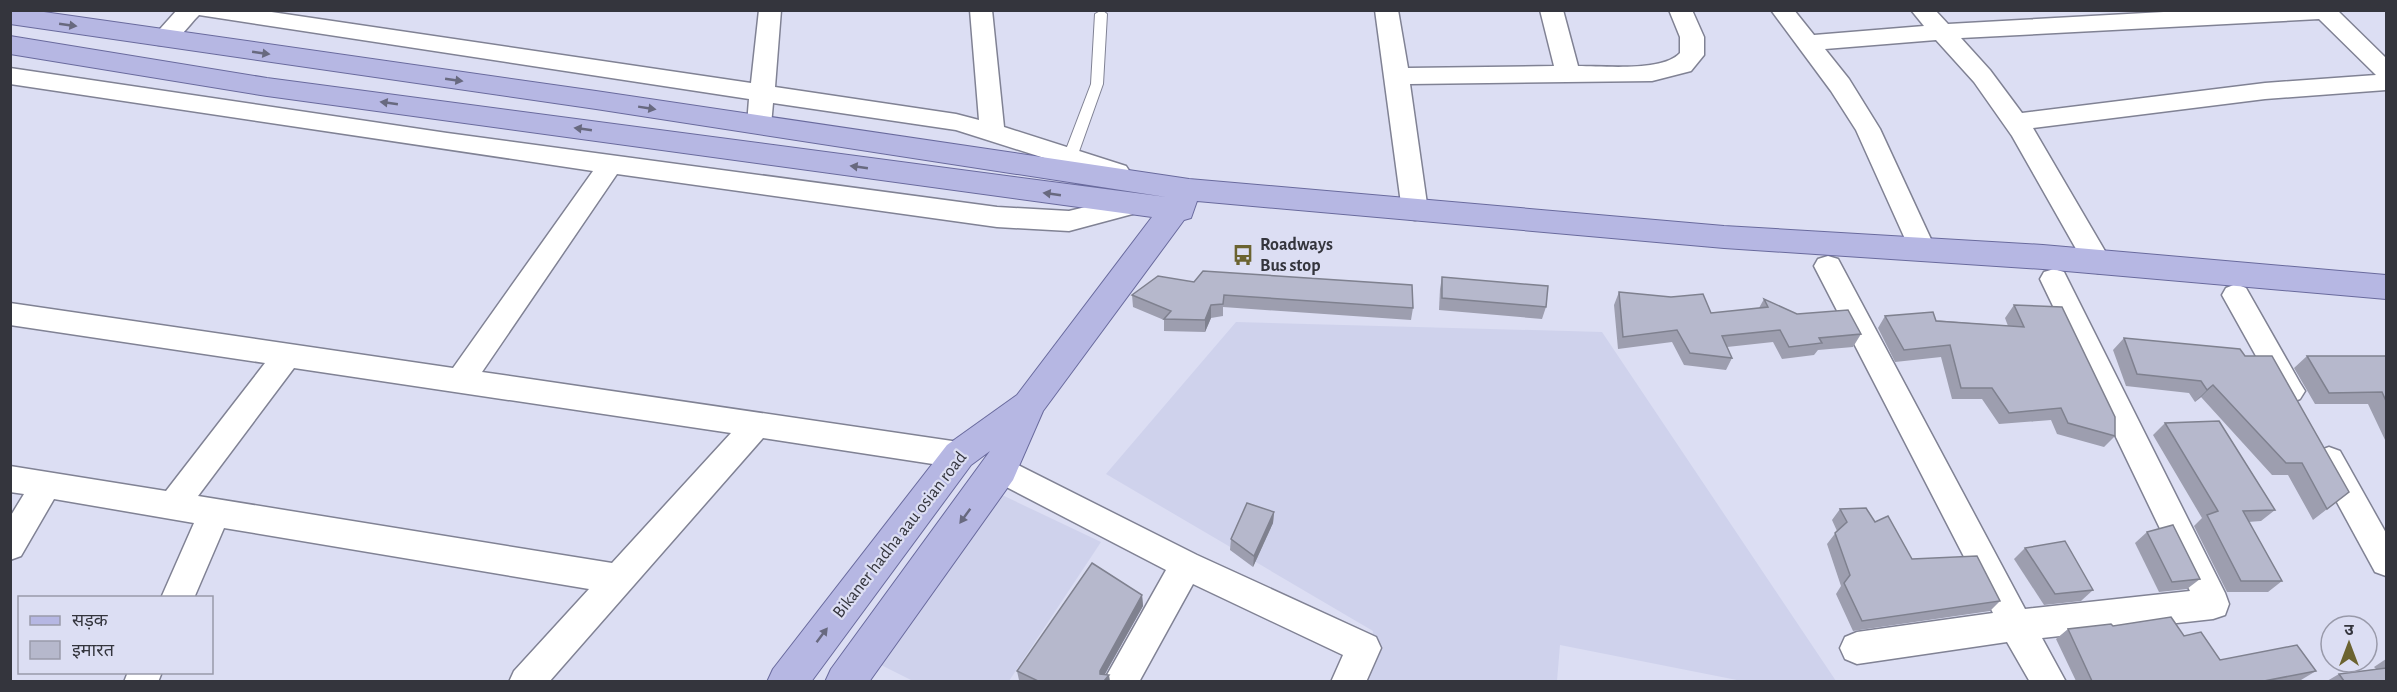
<svg xmlns="http://www.w3.org/2000/svg" width="2397" height="692" viewBox="0 0 2397 692" font-family="'Alegreya Sans','Noto Sans Devanagari',sans-serif">
<style>
.built{fill:#cfd2ec}
.lines{fill:none;stroke-linecap:round;stroke-linejoin:round}
.lane-casing{stroke:#808294;stroke-width:2}
.street-casing{stroke:#808294;stroke-width:3}
.primary-casing{stroke:#696a9d;stroke-width:2}
.lane{fill:#fff;fill-rule:evenodd}
.street{fill:#fff;fill-rule:evenodd}
.primary{fill:#b6b7e3;fill-rule:evenodd}
.wall{fill:#9d9eaf}
.shaded-wall{fill:#7f818f}
.building{fill:#b6b8cc;stroke:#7f818f;stroke-width:1.5}
.oneway{fill:#68697f}
.labels{text-anchor:middle;dominant-baseline:central;stroke-width:4.5;stroke-linejoin:round;paint-order:stroke}
.poi-label{font-size:18px;font-weight:bold;fill:#34353d;stroke:#dcdef3;text-anchor:start}
.street-label{font-size:18px;fill:#34353d;stroke:#dcdef3}
</style>
<rect width="100%" height="100%" fill="#dcdef3"/>
<g class="built">
<polygon points="1236,322 1602,332 1836,681 1742,681 1560,645 1557,681 1366,681 1373,631 1106,474"/>
<polygon points="1002,495 1101,542 1009,681 913,681 879,664"/>
</g>
<g class="lines">
<defs>
<polygon id="lane" points="1102,10 1107,14 1103,84 1076,160 1069,165 1062,160 1091,84 1095,14"/>
<g id="street">
<path d="M177 10H258L751 83 759 10H781L775 87 956 114 979 120 970 10H992L1004 127 1126 166 1130 172 1126 178 1117 181 956 130 773 103 771 125 768 131 759 133 750 131 747 125 749 99 199 15C186 28 174 50 155 44L151 39Z"/>
<path d="M1375 10H1398L1408 68 1554 66 1540 10H1563L1578 66C1603 66 1663 72 1680 53V37L1669 10H1692L1704 37V55L1691 71 1652 81 1410 84 1428 211 1424 218 1415 220 1406 218 1402 211Z"/>
<path d="M1771 10H1794L1814 35 1924 26 1911 10H1935L1948 24 2200 10H2337L2386 58V90L2265 99 2033 128 2112 263 2108 270 2098 273 2088 270 2012 136 1974 82 1936 40 1825 49 1849 79 1880 129 1936 250 1933 257 1923 260 1913 257 1910 250 1856 130 1831 91ZM2319 19 2376 75 2265 83 2022 113 1990 70 1961 38Z"/>
<path d="M10 68 447 133 997 207 1069 211 1131 196 1140 198 1144 205 1140 212 1069 231 997 227 617 174 482 372 959 442 970 446 974 455 970 464 959 468 763 438 549 682H509L514 671 589 589 224 528 194 598H161L194 523 54 499 21 556 10 560V517L24 494 10 492V466L166 491 265 363 10 325V303L453 368 593 171 10 84ZM294 368 731 433 612 563 198 496Z"/>
<polygon points="1828,256 1838,259 2025,609 2190,591 2040,279 2044,272 2054,269 2064,272 2225,593 2229,604 2225,615 2213,619 2042,638 2066,682 2030,682 2007,642 1857,664 1845,659 1840,648 1845,637 1857,632 1993,613 1814,266 1818,259"/>
<polygon points="2236,284 2246,288 2300,383 2305,391 2300,399 2290,403 2280,399 2222,295 2226,288"/>
<polygon points="2329,447 2340,451 2386,533 2386,576 2375,572 2314,460 2318,451"/>
<polygon points="1000,456 1197,555 1376,637 1381,648 1366,682 1331,682 1343,655 1193,584 1139,682 1103,682 1166,570 989,478 985,469 989,460"/>
<polygon points="128,672 162,672 158,682 124,682"/>
</g>
<polygon id="primary" points="10,10 30,10 596,91 1189,179 1724,226 2043,245 2386,275 2386,299 2043,269 1724,248 1197,201 1191,218 1184,220 1043,411 1013,480 869,682 825,682 831,669 990,451 971,465 811,682 767,682 773,669 947,445 1017,395 1152,217 267,96 10,54 10,36 267,78 1166,197 596,109 10,24"/>
</defs>
<use href="#lane" class="lane-casing"/>
<use href="#street" class="street-casing"/>
<use href="#primary" class="primary-casing"/>
<use href="#lane" class="lane"/>
<use href="#street" class="street"/>
<use href="#primary" class="primary"/>
</g>
<g class="wall">
<polygon points="1442,277 1546,307 1542,319 1439,310 1440,289"/>
<polygon points="1194,282 1413,308 1411,320 1223,307 1223,316 1211,318 1205,332 1164,331 1164,320 1133,307 1132,295"/>
<polygon points="1619,292 1711,313 1759,308 1764,299 1797,314 1861,334 1853,347 1818,350 1814,355 1782,359 1773,342 1727,347 1732,358 1726,370 1684,365 1672,342 1618,349 1614,305"/>
<polygon points="2014,305 2115,436 2104,447 2057,434 2051,420 1999,424 1982,399 1952,399 1941,357 1895,362 1878,328 1885,316 2008,326 2005,318"/>
<polygon points="2124,338 2245,356 2349,492 2313,520 2288,475 2272,475 2201,397 2195,402 2189,393 2126,386 2113,350"/>
<polygon points="2307,356 2386,356 2386,442 2368,404 2315,404 2294,368"/>
<polygon points="2165,423 2275,510 2261,521 2248,522 2282,581 2268,592 2227,592 2194,526 2202,518 2153,435"/>
<polygon points="1840,509 1875,522 1912,559 2000,601 1990,611 1853,631 1836,594 1841,586 1827,544 1837,531 1832,520"/>
<polygon points="1274,512 1273,523 1253,567 1230,550 1231,539"/>
<polygon points="2147,532 2200,579 2187,589 2159,592 2135,543"/>
<polygon points="2025,548 2093,590 2081,601 2044,605 2014,559"/>
<polygon points="1142,595 1143,606 1105,674 1104,681 1021,681 1019,680 1017,671"/>
<polygon points="2113,626 2184,636 2220,660 2316,671 2301,680 2296,681 2076,681 2056,639 2068,629"/>
<polygon points="2386,659 2386,681 2327,681 2339,674 2376,669 2374,667"/>
</g>
<g class="shaded-wall">
<polygon points="1211,305 1211,318 1205,332 1205,320"/>
<polygon points="2213,385 2201,397 2195,402 2207,390"/>
<polygon points="1274,512 1273,523 1253,567 1254,556"/>
<polygon points="1142,595 1143,606 1101,681 1100,671"/>
<polygon points="1109,675 1110,681 1104,681"/>
</g>
<g class="building">
<polygon points="1203,271 1412,285 1413,308 1224,295 1223,304 1211,305 1205,320 1164,319 1171,311 1132,295 1158,276 1194,282"/>
<polygon points="1442,277 1548,286 1546,307 1442,298"/>
<polygon points="1619,292 1671,297 1703,294 1711,313 1768,307 1764,299 1797,314 1848,310 1861,334 1819,338 1822,343 1789,347 1780,330 1722,336 1732,358 1690,353 1677,330 1623,337"/>
<polygon points="2014,305 2062,307 2115,417 2115,436 2068,423 2061,408 2009,413 1992,388 1961,388 1950,345 1904,350 1885,316 1933,312 1936,321 2024,327"/>
<polygon points="2124,338 2240,349 2245,356 2272,356 2349,492 2327,509 2302,463 2286,463 2213,385 2207,390 2201,381 2137,374"/>
<polygon points="2307,356 2386,356 2386,401 2382,392 2329,393"/>
<polygon points="2219,421 2275,510 2243,511 2282,581 2241,581 2207,515 2218,511 2165,423"/>
<polygon points="1247,503 1274,512 1254,556 1231,539"/>
<polygon points="1866,508 1875,522 1888,516 1912,559 1977,556 2000,601 1862,621 1844,583 1850,575 1835,533 1847,522 1840,509"/>
<polygon points="2173,525 2200,579 2172,582 2147,532"/>
<polygon points="2065,541 2093,590 2055,594 2025,548"/>
<polygon points="1092,563 1142,595 1100,671 1100,674 1109,675 1104,681 1038,681 1017,671"/>
<polygon points="2171,617 2184,636 2201,632 2220,660 2297,645 2316,671 2264,681 2092,681 2068,629 2111,624 2113,626"/>
<polygon points="2386,668 2386,681 2344,681 2339,674"/>
</g>
<defs><path id="oneway-solid" d="M-6-.8H1V-3.2L6.5 0L1 3.2V.8H-6Z" transform="scale(1.5)"/></defs>
<g class="oneway">
<use href="#oneway-solid" transform="translate(68 25) rotate(8)"/>
<use href="#oneway-solid" transform="translate(261 53) rotate(8)"/>
<use href="#oneway-solid" transform="translate(454 80) rotate(8)"/>
<use href="#oneway-solid" transform="translate(389 103) rotate(-172)"/>
<use href="#oneway-solid" transform="translate(647 108) rotate(9)"/>
<use href="#oneway-solid" transform="translate(583 129) rotate(-172)"/>
<use href="#oneway-solid" transform="translate(859 167) rotate(-172)"/>
<use href="#oneway-solid" transform="translate(1052 194) rotate(-172)"/>
<use href="#oneway-solid" transform="translate(965 516) rotate(126)"/>
<use href="#oneway-solid" transform="translate(822 635) rotate(-53)"/>
</g>
<defs>
<symbol id="bus-bare" viewBox="-9 -9 18 18"><path d="M-5-6H5V4H4V6H2V4H-2V6H-4V4H-5ZM-3.5-4V0h7V-4ZM-3.5 1.2v1.5H-2V1.2ZM2 1.2v1.5H3.5V1.2Z" fill="#6b6330" stroke="#dcdef3" stroke-width="2.5" paint-order="stroke"/></symbol>
</defs>
<g fill-rule="evenodd">
<use href="#bus-bare" x="1228" y="240" width="30" height="30"/>
</g>
<g class="labels">
<g class="poi-label">
<text x="1260" y="245">Roadways<tspan x="1260" dy="21">Bus stop</tspan></text>
</g>
<g class="street-label">
<text transform="translate(900 535) rotate(-52)">Bikaner hadha aau osian road</text>
</g>
</g>
<rect width="2397" height="692" fill="none" stroke="#34353d" stroke-width="24"/>
<rect x="18" y="596" width="195" height="78" fill="#dcdef3" stroke="#999aaa" stroke-width="1.5"/>
<rect x="30" y="616" width="30" height="9" fill="#b6b7e3" stroke="#999aaa" stroke-width="1.5"/>
<text x="72" y="626" font-size="18" fill="#34353d">सड़क</text>
<rect x="30" y="641" width="30" height="18" fill="#b6b8cc" stroke="#999aaa" stroke-width="1.5"/>
<text x="72" y="656" font-size="18" fill="#34353d">इमारत</text>
<g transform="translate(2349 644)"><circle r="28" fill="#dcdef3" stroke="#999aaa" stroke-width="1.5"/>
<path d="M0-4.5L10 22L0 15L-10 22Z" fill="#6b6330"/>
<text y="-9" font-size="16" font-weight="bold" text-anchor="middle" fill="#34353d">उ</text>
</g>
</svg>
